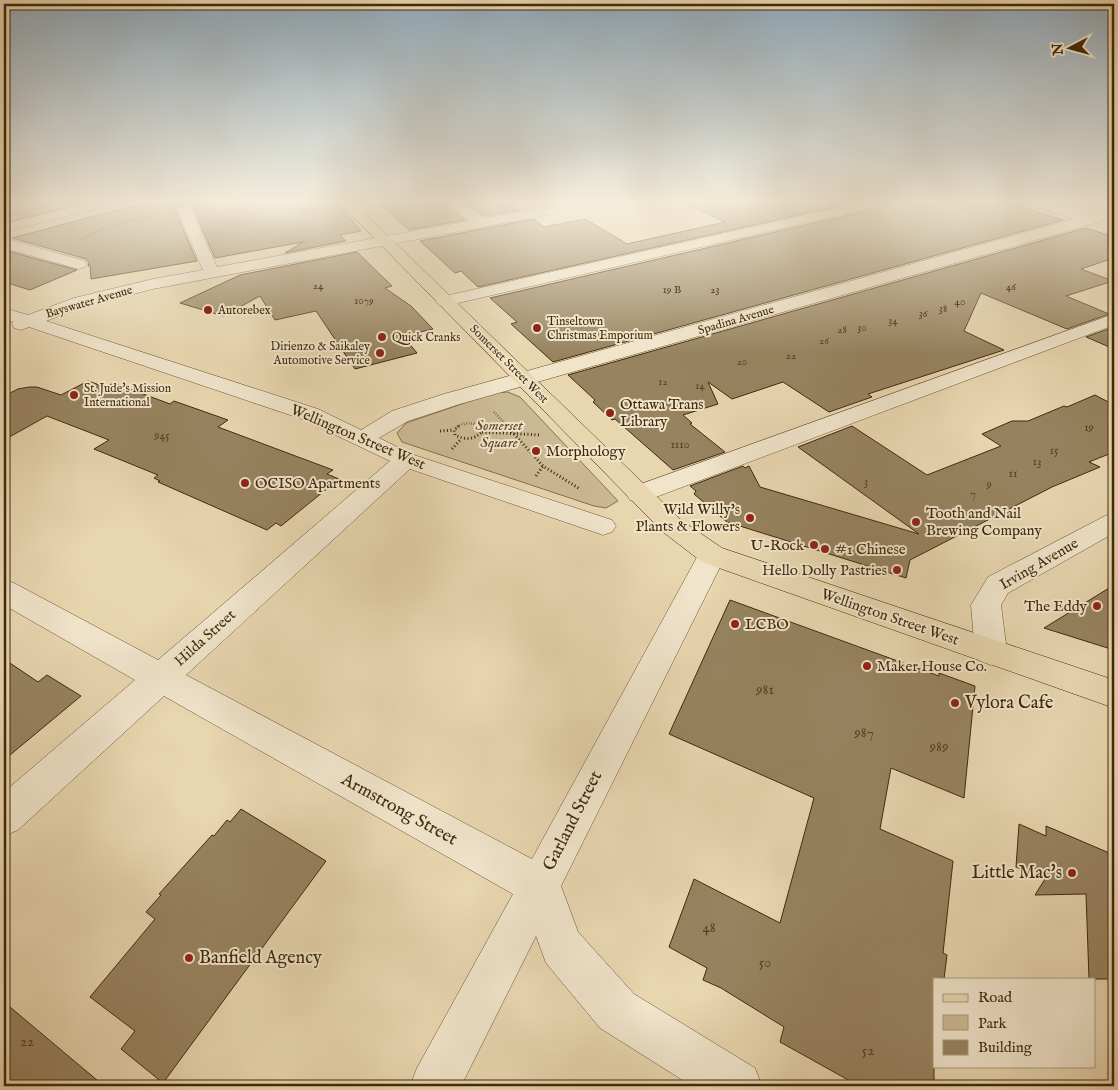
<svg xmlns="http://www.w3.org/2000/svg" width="1118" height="1090" viewBox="0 0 1118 1090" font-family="'IM FELL English',serif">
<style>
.green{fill:#cbb993;stroke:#86724e}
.building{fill:#978360;stroke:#402a0a}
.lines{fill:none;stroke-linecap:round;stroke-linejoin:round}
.minor-casing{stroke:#6a5533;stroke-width:1}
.major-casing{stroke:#402a0a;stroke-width:1}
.path-far2{stroke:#402a0a;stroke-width:2;stroke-dasharray:0.5 1;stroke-linecap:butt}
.path-far1{stroke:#402a0a;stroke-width:2.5;stroke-dasharray:0.5 2;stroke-linecap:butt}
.path{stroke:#402a0a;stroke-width:3;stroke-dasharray:1 2.5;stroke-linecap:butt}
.minor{fill:#f0e4cb;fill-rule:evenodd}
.major{fill:#e8d6af;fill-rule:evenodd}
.tram{stroke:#402a0a;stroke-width:1}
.poi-dot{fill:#8f2418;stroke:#f0e4cb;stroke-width:2}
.labels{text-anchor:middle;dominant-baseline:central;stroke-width:4;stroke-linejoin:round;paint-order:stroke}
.far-number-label{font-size:11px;fill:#564020}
.far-street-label{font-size:12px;fill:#402a0a;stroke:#f0e4cb}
.far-poi-label{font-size:12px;fill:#402a0a;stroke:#f0e4cb;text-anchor:start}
.number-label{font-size:12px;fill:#564020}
.poi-label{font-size:15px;fill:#402a0a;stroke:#f0e4cb;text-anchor:start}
.park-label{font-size:15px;font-style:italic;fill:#5c4725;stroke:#f0e4cb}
.street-label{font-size:15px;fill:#402a0a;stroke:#f0e4cb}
.near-number-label{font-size:15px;fill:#564020}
.near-poi-label{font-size:18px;fill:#402a0a;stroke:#f0e4cb;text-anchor:start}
.near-street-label{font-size:18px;fill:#402a0a;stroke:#f0e4cb}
</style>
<rect width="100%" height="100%" fill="#e8d6af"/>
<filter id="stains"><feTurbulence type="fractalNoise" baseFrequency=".004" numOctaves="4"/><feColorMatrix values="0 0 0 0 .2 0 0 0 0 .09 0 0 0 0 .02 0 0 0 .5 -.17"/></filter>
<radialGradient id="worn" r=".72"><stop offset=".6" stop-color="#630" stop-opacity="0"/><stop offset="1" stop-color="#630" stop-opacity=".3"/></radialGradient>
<g class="green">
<polygon points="62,202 85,202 4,223 4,217"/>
<polygon points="508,392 520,397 618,501 606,508 594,506 402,442 397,433 406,423 494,393"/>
</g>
<g class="building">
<polygon points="147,202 337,202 361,231 340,235 346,241 285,253 303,242 215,258 193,208 183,203 175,210 197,261 91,279 90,265 88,266 89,263 86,259 12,238"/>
<polygon points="378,202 445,202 465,220 409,230"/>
<polygon points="464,202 509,202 520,210 484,216"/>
<polygon points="683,202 856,202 478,287 461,271 455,273 420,241 534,219 544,227 585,219 627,244 725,222"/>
<polygon points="888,202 1007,202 1063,220 553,362 511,324 517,322 490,298 879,208"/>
<polygon points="1086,228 1114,237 1114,258 1081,269 1113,281 1066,296 1109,314 1067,329 981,293 964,331 1004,350 868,394 872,397 829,412 783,382 732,399 708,382 718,404 683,415 692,423 690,424 725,452 673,470 615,419 612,420 593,402 595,400 568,375"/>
<polygon points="4,250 77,270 30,290 4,282"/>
<polygon points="357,252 392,286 385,288 411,306 433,329 403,336 417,353 355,369 316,311 275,320 260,296 223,316 180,303 240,275"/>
<polygon points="1114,327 1114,349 1086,337"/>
<polygon points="88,381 105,387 114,383 170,404 174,401 228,420 218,427 333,470 327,474 339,479 281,526 276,523 267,530 158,482 160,481 154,478 158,475 94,449 109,440 47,416 4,440 4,396 18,389 29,387 37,387 61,395"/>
<polygon points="1095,395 1114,405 1114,452 1089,462 1100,467 1052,487 910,560 906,578 727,522 694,494 696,491 690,486 743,466 745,468 749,466 760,487 919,534 798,447 852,426 927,475 1001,446 982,434 1012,421 1028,421 1064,406 1067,407"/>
<polygon points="1114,585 1114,650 1044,628"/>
<polygon points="730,600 939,676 939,673 975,686 964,798 891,768 880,829 953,861 943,953 947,955 944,979 934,979 934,1086 859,1086 780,1042 784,1027 721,988 703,980 707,968 669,947 694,879 780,923 814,798 669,734"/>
<polygon points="4,659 38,682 47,675 81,696 4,760"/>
<polygon points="241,809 326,861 163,1083 121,1049 135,1031 90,997 155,919 146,912 161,895 159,894 212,835 214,836 227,820 230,822"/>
<polygon points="1019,824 1046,836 1046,826 1114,855 1114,979 1089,979 1086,894 1035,895 1045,879 1016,867"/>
<polygon points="4,1002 104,1086 4,1086"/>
</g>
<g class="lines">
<defs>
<g id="minor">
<polygon points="92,202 114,202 112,205 4,232 4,224"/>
<polygon points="447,202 461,202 484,218 574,202 601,202 594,206 153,289 86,306 46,321 318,409 361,430 392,411 444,394 1074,219 1029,205 1028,202 1047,202 1089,215 1114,208 1114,216 1096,223 460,404 408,421 379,438 414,455 612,520 616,526 612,532 603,535 410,469 186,675 532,859 702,548 712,545 722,548 726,555 561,886 578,932 634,994 755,1068 762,1086 692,1086 600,1028 546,963 536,936 461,1086 410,1086 417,1068 513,894 164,696 18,830 4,836 4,792 135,680 4,605 4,580 14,583 158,660 390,461 302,419 29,327 21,330 14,328 12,324 13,322 4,319 4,308 28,315 74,298 153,279 203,270 177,209 184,205 191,209 217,267 469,221"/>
<polygon points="863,202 886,202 879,206 445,306 439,305 436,301 439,297 445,296"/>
<polygon points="4,238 85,261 87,264 85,267 79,269 4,248"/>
<polygon points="1114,314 1114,325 648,500 639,502 630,500 626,494 630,488"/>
<polygon points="1114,513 1114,533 1008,593 1001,605 1007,652 1002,661 991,665 980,661 975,652 971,605 988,577 1105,516"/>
</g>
<polygon id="major" points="339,202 353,202 681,520 722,548 1114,680 1114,708 702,562 663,532"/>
</defs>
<use href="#minor" class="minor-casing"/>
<use href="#major" class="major-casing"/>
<g class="path-far2">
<polyline points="115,225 160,213"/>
<polyline points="81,240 104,228"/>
</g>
<g class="path-far1">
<polyline points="494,412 508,427"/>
<path d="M457 427C465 422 473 422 481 427"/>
</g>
<g class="path">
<path d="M459 426 454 430 455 435C465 440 473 440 482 432L479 426"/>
<polyline points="507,426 543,466 580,489"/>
<polyline points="440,431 454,430"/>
<polyline points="482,432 541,435"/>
<polyline points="452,449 461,439"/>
<polyline points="536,476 543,466"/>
</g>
<use href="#minor" class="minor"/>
<use href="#major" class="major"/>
<polyline class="tram" points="4,207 26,202"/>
</g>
<linearGradient id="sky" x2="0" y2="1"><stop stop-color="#91aabb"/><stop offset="0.57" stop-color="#f5eddb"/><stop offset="1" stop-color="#f5eddb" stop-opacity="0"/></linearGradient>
<rect width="1118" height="354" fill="url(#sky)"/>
<g class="poi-dot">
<circle cx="208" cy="310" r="5"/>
<circle cx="537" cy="328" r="5"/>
<circle cx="382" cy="337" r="5"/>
<circle cx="380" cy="353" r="5"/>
<circle cx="74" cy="395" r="5"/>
<circle cx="610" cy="413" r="5"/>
<circle cx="536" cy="451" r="5"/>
<circle cx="245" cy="483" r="5"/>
<circle cx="750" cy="518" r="5"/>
<circle cx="916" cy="522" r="5"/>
<circle cx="814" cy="545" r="5"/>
<circle cx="825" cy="549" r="5"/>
<circle cx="897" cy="570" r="5"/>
<circle cx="1097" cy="606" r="5"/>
<circle cx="735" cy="624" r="5"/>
<circle cx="867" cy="666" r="5"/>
<circle cx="955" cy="703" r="5"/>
<circle cx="1072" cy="873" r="5"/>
<circle cx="189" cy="958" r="5"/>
</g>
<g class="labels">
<g class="far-number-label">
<text x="318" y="286">24</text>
<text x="1011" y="287">46</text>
<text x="672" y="290">19 B</text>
<text x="715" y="290">23</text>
<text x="364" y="301">1079</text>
<text x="960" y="302">40</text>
<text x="943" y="309">38</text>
<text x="923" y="314">36</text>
<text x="893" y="321">34</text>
<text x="862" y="328">30</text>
<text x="842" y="330">28</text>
<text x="824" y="341">26</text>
<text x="791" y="356">22</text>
<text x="742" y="362">20</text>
<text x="663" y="382">12</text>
<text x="700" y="386">14</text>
</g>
<g class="far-street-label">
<text transform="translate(89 302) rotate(-16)">Bayswater Avenue</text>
<text transform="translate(736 320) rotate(-16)">Spadina Avenue</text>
<text transform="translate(509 364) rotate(45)">Somerset Street West</text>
</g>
<g class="far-poi-label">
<text x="218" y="310">Autorebex</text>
<text x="547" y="321">Tinseltown<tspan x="547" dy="14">Christmas Emporium</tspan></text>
<text x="392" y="337">Quick Cranks</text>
<text x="370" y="346" text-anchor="end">Dirienzo &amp; Saikaley<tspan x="370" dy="14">Automotive Service</tspan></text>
<text x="84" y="388">St. Jude's Mission<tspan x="84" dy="14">International</tspan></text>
</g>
<g class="number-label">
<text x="1089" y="427">19</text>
<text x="162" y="435">945</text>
<text x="680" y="444">1110</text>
<text x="1054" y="450">15</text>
<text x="1037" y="461">13</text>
<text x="1013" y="473">11</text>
<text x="866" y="481">3</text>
<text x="989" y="484">9</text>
<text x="973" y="494">7</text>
</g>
<g class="poi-label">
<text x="620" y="404">Ottawa Trans<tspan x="620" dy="17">Library</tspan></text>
<text x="546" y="451">Morphology</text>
<text x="255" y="483">OCISO Apartments</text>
<text x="740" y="509" text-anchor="end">Wild Willy's<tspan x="740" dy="17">Plants &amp; Flowers</tspan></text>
<text x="926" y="513">Tooth and Nail<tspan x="926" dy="17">Brewing Company</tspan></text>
<text x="804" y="545" text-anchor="end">U-Rock</text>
<text x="835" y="549">#1 Chinese</text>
<text x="887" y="570" text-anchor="end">Hello Dolly Pastries</text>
<text x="1087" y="606" text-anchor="end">The Eddy</text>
<text x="745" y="624">LCBO</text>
<text x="877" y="666">Maker House Co.</text>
</g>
<g class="park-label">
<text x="499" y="425">Somerset<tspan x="499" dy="17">Square</tspan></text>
</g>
<g class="street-label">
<text transform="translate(358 437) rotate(23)">Wellington Street West</text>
<text transform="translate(1039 564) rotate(-30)">Irving Avenue</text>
<text transform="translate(890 617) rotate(19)">Wellington Street West</text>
<text transform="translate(205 638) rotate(-42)">Hilda Street</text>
</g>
<g class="near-number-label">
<text x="765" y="689">981</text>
<text x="864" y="732">987</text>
<text x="939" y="746">989</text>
<text x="709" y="927">48</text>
<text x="765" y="962">50</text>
<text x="27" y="1041">22</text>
<text x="868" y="1050">52</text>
</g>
<g class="near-poi-label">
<text x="965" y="703">Vylora Cafe</text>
<text x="1062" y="873" text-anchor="end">Little Mac's</text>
<text x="199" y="958">Banfield Agency</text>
</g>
<g class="near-street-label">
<text transform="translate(399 810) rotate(29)">Armstrong Street</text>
<text transform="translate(573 821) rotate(-63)">Garland Street</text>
</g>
</g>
<rect width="1118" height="1090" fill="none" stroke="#e8d6af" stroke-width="20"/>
<rect x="5" y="5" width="1108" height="1080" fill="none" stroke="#402a0a" stroke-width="2.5"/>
<rect x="10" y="10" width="1098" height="1070" fill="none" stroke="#402a0a"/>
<rect x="933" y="978" width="162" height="90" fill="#f0e4cb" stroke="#aa9a7e"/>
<rect x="943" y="994" width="25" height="8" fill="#e8d6af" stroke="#aa9a7e"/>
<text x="978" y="1002" font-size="15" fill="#402a0a">Road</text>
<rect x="943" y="1015" width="25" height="15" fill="#cbb993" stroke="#aa9a7e"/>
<text x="978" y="1028" font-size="15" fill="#402a0a">Park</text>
<rect x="943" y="1040" width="25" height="15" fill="#978360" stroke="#aa9a7e"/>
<text x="978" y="1052" font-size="15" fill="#402a0a">Building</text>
<g transform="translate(1070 48) rotate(264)" stroke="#f0e4cb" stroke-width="4" paint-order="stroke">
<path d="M0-4L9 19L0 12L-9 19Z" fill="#402a0a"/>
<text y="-8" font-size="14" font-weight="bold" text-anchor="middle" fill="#402a0a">N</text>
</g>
<rect width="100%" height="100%" filter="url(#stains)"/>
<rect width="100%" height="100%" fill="url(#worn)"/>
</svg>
